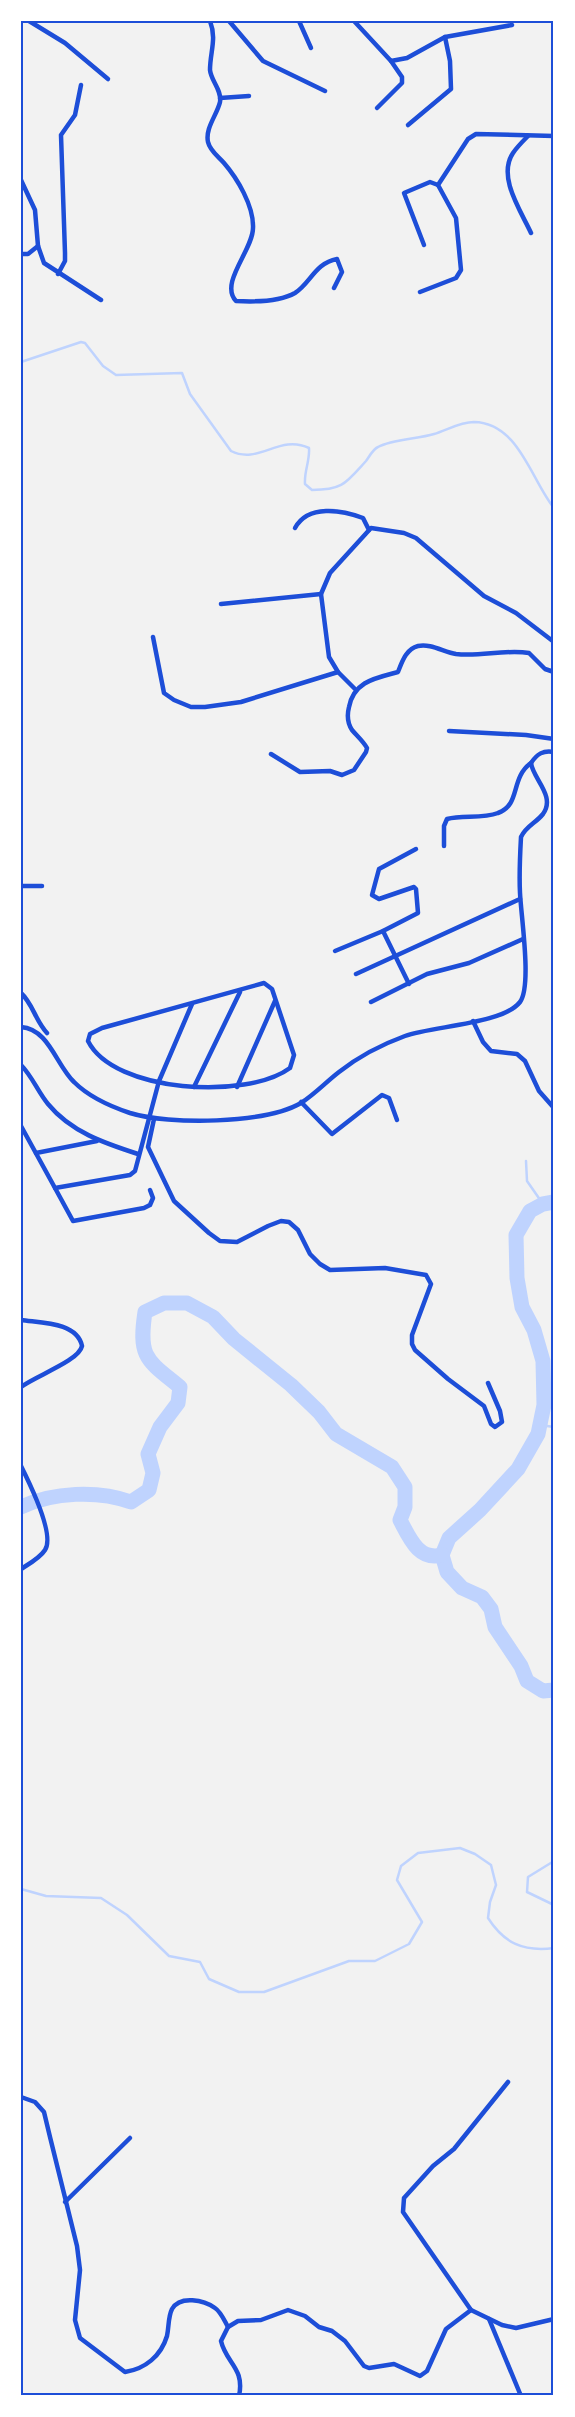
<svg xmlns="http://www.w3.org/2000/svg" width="575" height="2417" viewBox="0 0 575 2417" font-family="'Libre Baskerville',serif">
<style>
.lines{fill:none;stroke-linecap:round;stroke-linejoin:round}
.stream{stroke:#bfd3fe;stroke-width:2.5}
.river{stroke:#bfd3fe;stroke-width:15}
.minor{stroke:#1d4ed8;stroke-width:4.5}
.neatline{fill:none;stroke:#1d4ed8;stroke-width:2}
</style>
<rect width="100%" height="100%" fill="#f2f2f2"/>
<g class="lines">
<g class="stream">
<path d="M21 362 81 342 85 343 103 366 116 375 182 373 190 394 231 451C259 465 279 434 309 448 310 461 304 471 305 484L312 490C343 490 346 483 366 461 369 457 373 449 378 447 392 439 418 439 434 434 447 430 460 422 474 422 519 423 531 480 554 508"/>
<polyline points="526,1161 527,1181 543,1204"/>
<polyline points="540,1425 554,1427"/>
<polyline points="554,1861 528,1877 527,1892 554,1905"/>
<path d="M21 1889 46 1896 101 1898 127 1915 169 1956 200 1962 209 1979 239 1992H264L349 1961H375L409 1944 422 1922 397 1880 401 1866 418 1853 460 1848 475 1854 491 1865 496 1885 490 1902 488 1918C504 1943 523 1952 554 1948"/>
</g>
<g class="river">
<polyline points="554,1202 543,1204 530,1211 516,1235 517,1278 522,1307 534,1330 543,1361 544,1405 538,1434 518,1469 480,1510 449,1538 442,1555 447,1572 462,1588 482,1597 491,1609 495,1627 521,1666 527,1681 543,1691 554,1690"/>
<path d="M21 1507C53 1492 98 1490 131 1502L149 1490 153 1473 148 1454 160 1427 178 1403 180 1387C147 1360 138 1358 145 1312L164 1303H187L213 1317 234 1339 291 1385 319 1412 336 1434 392 1467 405 1487V1507L400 1520C410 1539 419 1561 442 1555"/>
</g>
<g class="minor">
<polyline points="29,21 65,43 108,79"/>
<path d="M210 21C217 39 210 52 210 70 211 81 222 90 220 102 217 115 205 128 208 142 210 151 218 156 224 163 237 178 254 206 253 228 253 250 219 283 236 301 254 302 279 302 295 293 310 284 315 263 337 259L342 272 334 288"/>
<polyline points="229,21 263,61 325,91"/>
<polyline points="299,21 311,48"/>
<polyline points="354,21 391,61 407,58 445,37 512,25"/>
<polyline points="220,98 249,96"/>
<polyline points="377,108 402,83 402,77 391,61"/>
<polyline points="408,125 451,89 450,61 445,37"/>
<path d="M528 136C523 141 517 147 513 153 497 177 521 211 531 233"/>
<polyline points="21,180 35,210 38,246 44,263 101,300"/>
<polyline points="424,245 404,193 430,182 438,185"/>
<polyline points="21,254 28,254 38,246"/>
<polyline points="58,274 65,261 65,253 61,135 75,115 81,85"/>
<polyline points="420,292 456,278 461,270 456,218 438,185 468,139 476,134 554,136"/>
<path d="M295 528C308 504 342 510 363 518L369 530"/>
<polyline points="221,604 321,594"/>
<polyline points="153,637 164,693 174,700 191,707 205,707 241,702 338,672"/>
<polyline points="356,690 338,672 329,657 321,594 330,573 371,528 404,533 416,538 484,596 516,613 554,642"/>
<polyline points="449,731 526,735 554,739"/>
<path d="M271 754 300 772 330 771 342 775 354 770 366 752 367 748C363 741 357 736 352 730 348 724 347 715 349 707 354 681 376 678 398 672 402 662 406 649 418 646 430 643 444 652 456 654 480 657 505 649 529 653L545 669 554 672"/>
<path d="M444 846V826L447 819C463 815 482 819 498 813 521 805 510 778 531 763"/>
<polyline points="21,886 42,886"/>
<polyline points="383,931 409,984"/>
<polyline points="335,951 383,931 418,913 416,889 414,887 379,899 372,895 379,869 416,849"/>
<polyline points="356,974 520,899"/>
<path d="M264 983 272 989 294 1055 290 1068C247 1100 114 1093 88 1041L90 1034 102 1028Z"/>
<path d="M21 993C33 1004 35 1020 47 1033"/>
<polyline points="371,1002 427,974 469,963 523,939"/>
<polyline points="473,1021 483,1042 491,1051 517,1054 525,1061 539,1091 554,1108"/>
<path d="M21 1027C49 1029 56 1065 74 1082 88 1096 112 1107 130 1113 169 1125 265 1124 301 1103 315 1094 326 1082 339 1072 358 1057 383 1044 405 1036 433 1026 503 1024 520 1002 532 986 521 916 520 893 519 874 520 855 521 837 526 826 536 823 543 814 556 796 533 779 531 763 537 754 543 750 554 752"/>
<path d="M21 1065C32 1076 38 1092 48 1104 71 1132 104 1143 138 1154"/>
<polyline points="194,1087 240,992"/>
<polyline points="237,1087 275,1001"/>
<polyline points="301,1102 332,1134 382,1095 389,1098 397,1120"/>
<polyline points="154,1119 148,1147 174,1201 209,1233 220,1241 237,1242 268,1226 281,1221 289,1222 298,1230 310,1254 320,1264 330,1270 385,1268 426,1275 431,1284 412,1335 412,1344 415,1350 448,1379 484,1406 491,1424 495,1427 502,1422 500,1411 488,1383"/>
<polyline points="21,1126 55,1188 130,1175 135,1171 159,1081 192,1004"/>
<polyline points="36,1153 97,1141"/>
<polyline points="55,1188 73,1221 144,1208 150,1205 153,1198 150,1190"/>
<path d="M21 1320C41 1323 77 1322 82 1346 79 1361 35 1376 21 1387"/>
<path d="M21 1466C29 1482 55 1535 45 1550 40 1558 29 1564 21 1569"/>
<polyline points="508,2082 454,2149 433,2166 404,2198 403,2212 471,2310 502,2325 516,2328 554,2319"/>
<path d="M21 2097 35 2102 44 2112 50 2137 77 2246 80 2270 75 2320 80 2338 125 2372C145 2369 161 2356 167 2336 169 2327 168 2317 172 2309 180 2295 204 2300 215 2308 221 2312 224 2320 228 2327"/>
<polyline points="65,2202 130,2138"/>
<polyline points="489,2319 521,2396"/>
<path d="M239 2396C245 2368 226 2363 221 2341L228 2327 238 2321 261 2320 288 2310 305 2316 319 2327 332 2331 345 2341 364 2366 369 2368 394 2364 420 2376 427 2371 446 2329 471 2310"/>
</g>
</g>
<rect width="575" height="2417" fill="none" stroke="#ffffff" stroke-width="45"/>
<rect x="22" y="22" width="530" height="2372" class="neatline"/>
</svg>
